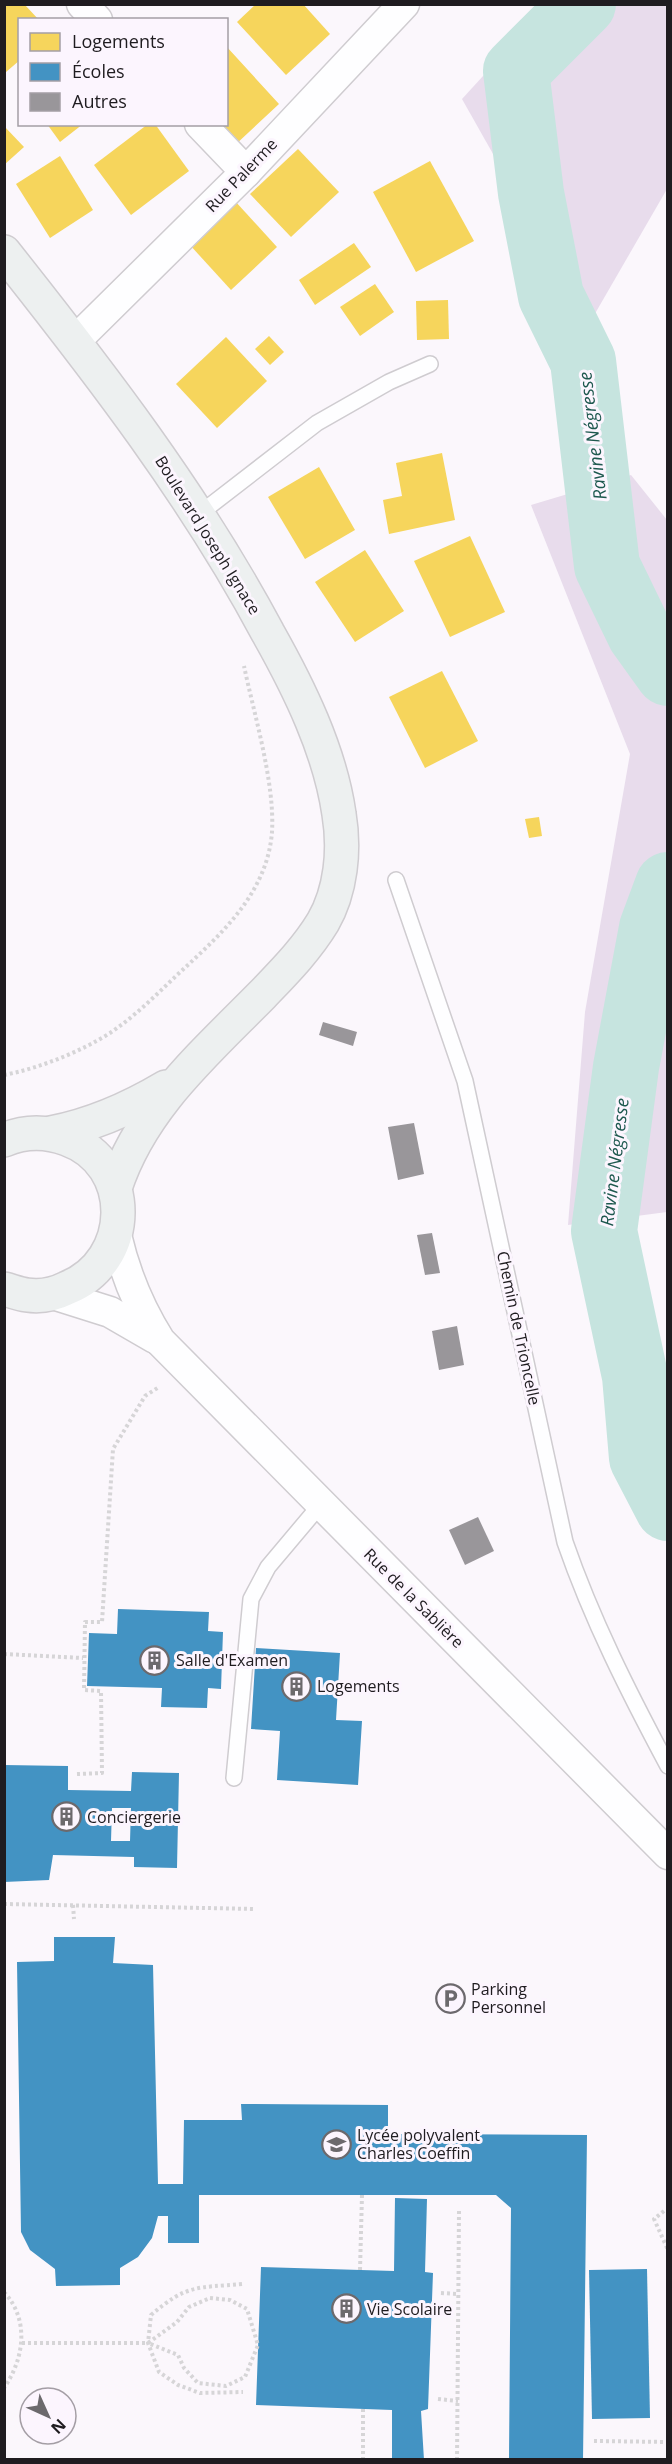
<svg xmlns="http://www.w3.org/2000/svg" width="672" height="2464" viewBox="0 0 672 2464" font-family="'Open Sans',sans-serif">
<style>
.green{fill:#e8dcec}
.homes{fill:#f6d55c}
.schools{fill:#4393c3;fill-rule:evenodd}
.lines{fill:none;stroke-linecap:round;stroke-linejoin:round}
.river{stroke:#c6e4df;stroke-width:66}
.building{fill:#99969a}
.lane-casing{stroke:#cfccd0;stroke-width:18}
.street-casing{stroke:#cfccd0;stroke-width:33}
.secondary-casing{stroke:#cfccd0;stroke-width:36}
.path{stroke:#d6d5d7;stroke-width:4;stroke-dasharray:3 3;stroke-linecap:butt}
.lane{stroke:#fefeff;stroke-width:15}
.street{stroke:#fefeff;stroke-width:30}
.secondary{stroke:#edf0f0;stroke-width:33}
.labels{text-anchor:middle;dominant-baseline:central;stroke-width:6;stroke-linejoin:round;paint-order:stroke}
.street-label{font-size:16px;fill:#1f1c20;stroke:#fcf5fe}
.poi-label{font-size:16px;fill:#1f1c20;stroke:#fcf5fe;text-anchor:start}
.water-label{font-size:18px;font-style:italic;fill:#1e594f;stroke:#fcf5fe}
</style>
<rect width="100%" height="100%" fill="#fbf7fc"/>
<g class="green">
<polygon points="549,4 667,5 667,189 589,324 462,99"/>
<polygon points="631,475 667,520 667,1212 568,1225 585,1012 630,754 531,505"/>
</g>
<g class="homes">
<polygon points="256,4 303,4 330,34 286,75 237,22"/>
<polygon points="4,5 25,5 39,20 20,20 20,60 6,72 4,70"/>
<polygon points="226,46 279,104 234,146 215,124 226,124"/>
<polygon points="47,124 83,124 60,142"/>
<polygon points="148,124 155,124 189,171 131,215 94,165"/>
<polygon points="4,126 24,147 4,165"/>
<polygon points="298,149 339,192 291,237 250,194"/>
<polygon points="60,156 93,210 50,238 16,184"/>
<polygon points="430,161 474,241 416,272 373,192"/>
<polygon points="235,201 277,247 231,290 189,244"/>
<polygon points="354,243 371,267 315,305 299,280"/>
<polygon points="375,284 394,312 360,336 340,307"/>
<polygon points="448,300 449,339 417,340 416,301"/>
<polygon points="269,336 284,352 270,365 255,349"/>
<polygon points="226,337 267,381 217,428 176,384"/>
<polygon points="442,453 455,520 389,534 383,500 402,496 396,463"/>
<polygon points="319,467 355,530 305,559 268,497"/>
<polygon points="470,536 505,612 450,637 414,561"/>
<polygon points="365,550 404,611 355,642 315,582"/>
<polygon points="442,671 478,741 425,768 389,697"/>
<polygon points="539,817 542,836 529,838 525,819"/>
</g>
<g class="schools">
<polygon points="118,1609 209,1612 208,1631 223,1632 221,1689 208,1688 207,1708 161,1707 162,1688 87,1686 89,1633 117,1634"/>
<polygon points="256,1648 340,1653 336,1720 362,1721 358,1785 277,1780 280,1731 251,1729"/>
<path d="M4 1765 68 1766V1790L131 1791 132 1772 179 1773 177 1868 134 1867V1857L53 1855 49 1880 4 1882ZM112 1808H131L130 1841H111Z"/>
<polygon points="54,1937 115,1937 113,1963 153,1965 158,2184 183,2184 184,2120 242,2120 241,2104 388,2105 388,2134 587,2135 583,2460 509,2460 511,2208 496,2195 199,2195 199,2243 168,2243 168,2216 158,2216 152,2238 138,2257 120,2268 120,2285 56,2286 55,2269 30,2250 21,2232 17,1962 54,1961"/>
<polygon points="395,2198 427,2199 425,2272 433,2273 428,2409 421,2411 424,2460 392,2460 392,2410 256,2405 261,2267 394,2271"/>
<polygon points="647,2269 650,2418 592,2419 589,2270"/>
</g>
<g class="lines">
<g class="river">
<polyline points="583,4 516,71 531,193 551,296 583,361 607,566 640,634 668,673"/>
<polyline points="668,885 652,928 626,1067 604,1231 635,1376 642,1458 668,1508"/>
</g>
</g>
<g class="building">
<polygon points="323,1022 357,1032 353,1046 319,1035"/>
<polygon points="414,1123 424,1174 398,1180 388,1127"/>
<polygon points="432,1233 440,1273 425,1275 417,1235"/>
<polygon points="457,1326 464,1365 439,1370 432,1331"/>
<polygon points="478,1517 494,1551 465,1565 449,1530"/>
</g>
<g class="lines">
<defs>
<g id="lane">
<polyline points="198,515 317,423 389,382 430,364"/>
<path d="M396 880 465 1081 565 1542C592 1620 629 1693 668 1766"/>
<polyline points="234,1778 251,1599 268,1567 321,1504"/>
</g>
<g id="street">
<polyline points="82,4 97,20"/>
<polyline points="200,124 246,172"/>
<polyline points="74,342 246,172 404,4"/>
<path d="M116 1235C125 1274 139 1308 160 1341L668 1854"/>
<polyline points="53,1294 110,1312 155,1338"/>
</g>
<g id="secondary">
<path d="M4 252C100 373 195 496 268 633 299 688 330 751 339 814 345 850 341 891 323 922 306 950 284 972 262 995 204 1054 141 1108 115 1188"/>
<path d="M51 1133C93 1125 129 1109 166 1087"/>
<path d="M4 1140C25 1131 46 1131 67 1139 136 1164 134 1261 67 1288 55 1294 41 1297 27 1295 19 1294 12 1291 4 1289"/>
</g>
</defs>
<use href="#lane" class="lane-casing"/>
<use href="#street" class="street-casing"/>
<use href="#secondary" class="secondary-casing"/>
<g class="path">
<path d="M4 1075C40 1068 80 1052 110 1033 134 1017 155 996 176 976 219 936 267 895 272 832 275 783 254 714 244 666"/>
<polyline points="4,1654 83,1658"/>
<polyline points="77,1774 102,1773 101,1691 84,1690 85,1622 102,1622 113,1449 145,1396 159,1387"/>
<polyline points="4,1904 255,1909"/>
<polyline points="73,1905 74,1919"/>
<polyline points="664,2211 654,2219 668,2250"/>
<polyline points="360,2270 362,2195"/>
<path d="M242 2284C197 2288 187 2284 151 2315L148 2343 159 2372 178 2385 200 2393 243 2392"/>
<path d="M4 2292C30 2320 24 2359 4 2388"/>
<polyline points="441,2293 458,2294"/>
<polygon points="210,2298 230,2300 247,2309 258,2345 245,2377 226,2386 198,2383 184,2368 178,2355 148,2343 177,2322 189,2307"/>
<polyline points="22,2343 148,2343"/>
<polyline points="438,2399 458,2401"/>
<polyline points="594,2441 668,2442"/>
<polyline points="363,2460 363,2409"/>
<polyline points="457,2460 459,2211"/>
</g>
<use href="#lane" class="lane"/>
<use href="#street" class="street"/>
<use href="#secondary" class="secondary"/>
</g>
<defs>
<symbol id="building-ring" viewBox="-11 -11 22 22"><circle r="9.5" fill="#fcf5fe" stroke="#6c696d" stroke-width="1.5"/><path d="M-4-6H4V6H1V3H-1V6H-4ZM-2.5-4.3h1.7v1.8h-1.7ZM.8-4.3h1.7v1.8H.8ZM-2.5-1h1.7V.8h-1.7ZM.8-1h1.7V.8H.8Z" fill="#6c696d"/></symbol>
<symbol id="parking-ring" viewBox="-11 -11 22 22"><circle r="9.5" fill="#fcf5fe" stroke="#6c696d" stroke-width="1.5"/><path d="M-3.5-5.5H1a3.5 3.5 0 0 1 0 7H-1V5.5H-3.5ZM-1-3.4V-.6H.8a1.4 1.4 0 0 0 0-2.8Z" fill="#6c696d"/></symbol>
<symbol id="school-ring" viewBox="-11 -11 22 22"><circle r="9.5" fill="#fcf5fe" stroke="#6c696d" stroke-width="1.5"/><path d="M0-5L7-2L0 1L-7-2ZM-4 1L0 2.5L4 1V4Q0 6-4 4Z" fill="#6c696d"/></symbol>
</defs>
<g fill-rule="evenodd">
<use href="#building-ring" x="138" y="1644" width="33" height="33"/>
<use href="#building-ring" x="280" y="1670" width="33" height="33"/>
<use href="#building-ring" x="50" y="1800" width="33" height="33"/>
<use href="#parking-ring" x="434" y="1982" width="33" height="33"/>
<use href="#school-ring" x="320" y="2128" width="33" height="33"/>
<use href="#building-ring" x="330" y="2292" width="33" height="33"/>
</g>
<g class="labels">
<g class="street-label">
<text transform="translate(241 175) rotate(-46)">Rue Palerme</text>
<text transform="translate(208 535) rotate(58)">Boulevard Joseph Ignace</text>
<text transform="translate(519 1328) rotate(78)">Chemin de Trioncelle</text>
<text transform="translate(414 1598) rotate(45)">Rue de la Sablière</text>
</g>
<g class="poi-label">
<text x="176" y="1660">Salle d'Examen</text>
<text x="317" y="1686">Logements</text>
<text x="87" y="1817">Conciergerie</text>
<text x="471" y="1989">Parking<tspan x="471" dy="18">Personnel</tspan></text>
<text x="357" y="2135">Lycée polyvalent<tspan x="357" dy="18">Charles Coeffin</tspan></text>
<text x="367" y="2309">Vie Scolaire</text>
</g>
<g class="water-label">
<text transform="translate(592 436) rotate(-97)">Ravine Négresse</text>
<text transform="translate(614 1162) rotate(-83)">Ravine Négresse</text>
</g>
</g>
<rect width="672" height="2464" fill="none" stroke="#1f1c20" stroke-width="12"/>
<rect x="18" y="18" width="210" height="108" fill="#fcf5fe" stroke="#a49ea5" stroke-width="1.5"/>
<rect x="30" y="33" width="30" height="18" fill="#f6d55c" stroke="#a49ea5" stroke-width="1.5"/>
<text x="72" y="48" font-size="18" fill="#1f1c20">Logements</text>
<rect x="30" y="63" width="30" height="18" fill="#4393c3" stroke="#a49ea5" stroke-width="1.5"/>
<text x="72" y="78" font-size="18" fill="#1f1c20">Écoles</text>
<rect x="30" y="93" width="30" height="18" fill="#99969a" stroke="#a49ea5" stroke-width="1.5"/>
<text x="72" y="108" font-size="18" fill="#1f1c20">Autres</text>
<g transform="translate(48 2416) rotate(135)"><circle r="28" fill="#fcf5fe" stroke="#a49ea5" stroke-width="1.5"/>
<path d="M0-4.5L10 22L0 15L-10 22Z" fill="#6c696d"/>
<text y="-9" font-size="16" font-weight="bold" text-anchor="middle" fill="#1f1c20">N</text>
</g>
</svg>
